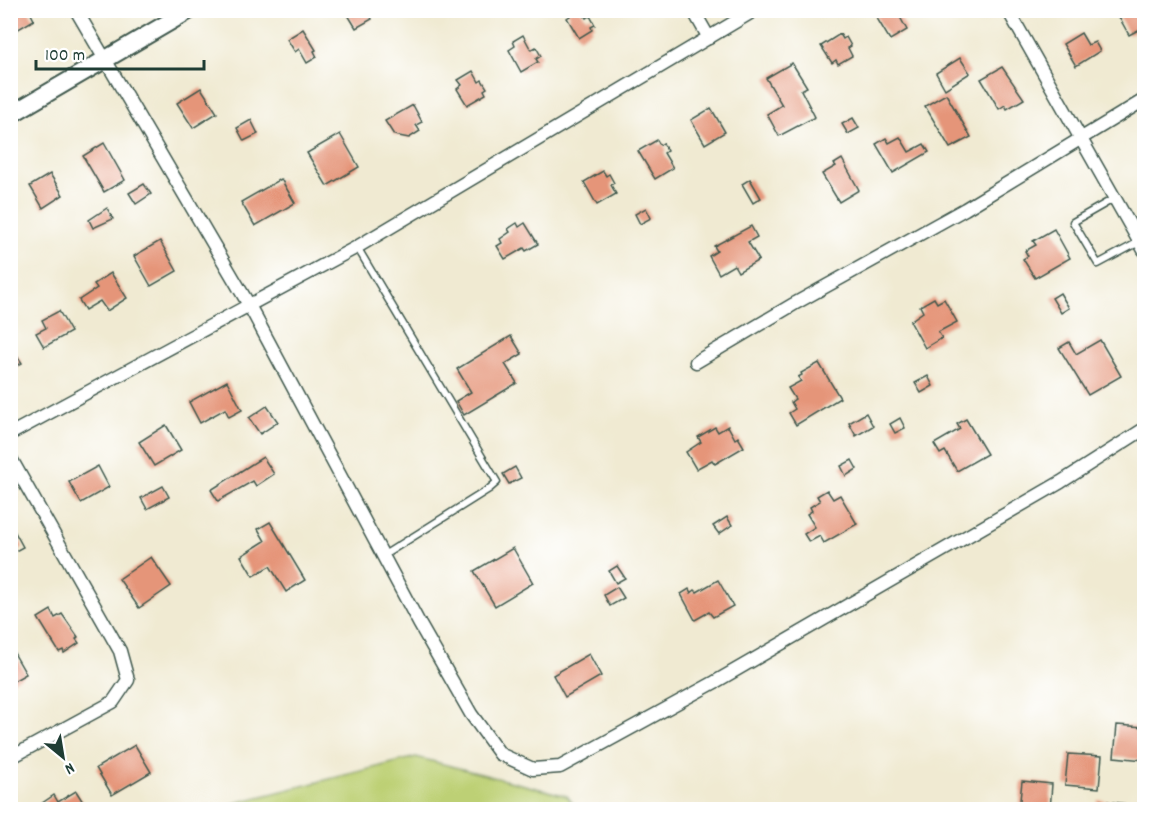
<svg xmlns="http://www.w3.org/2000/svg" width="1155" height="820" viewBox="0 0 1155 820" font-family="Dekko,sans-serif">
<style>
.green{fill:#bdd074;stroke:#6e8654;stroke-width:1.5}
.building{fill:#e59579}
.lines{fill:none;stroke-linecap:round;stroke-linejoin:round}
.service-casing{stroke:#3e574c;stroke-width:9}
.minor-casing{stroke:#3e574c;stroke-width:15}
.tertiary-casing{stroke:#3e574c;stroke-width:20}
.service{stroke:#fff;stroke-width:6}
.minor{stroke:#fff;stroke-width:12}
.tertiary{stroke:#fff;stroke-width:16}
</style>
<rect width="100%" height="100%" fill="#fff"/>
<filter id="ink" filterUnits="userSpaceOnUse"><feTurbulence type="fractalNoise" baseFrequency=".0167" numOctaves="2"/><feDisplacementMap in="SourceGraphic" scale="12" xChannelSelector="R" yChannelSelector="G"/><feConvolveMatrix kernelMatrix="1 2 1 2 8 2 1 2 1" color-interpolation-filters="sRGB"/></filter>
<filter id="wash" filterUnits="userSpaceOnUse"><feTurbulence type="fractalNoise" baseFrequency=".008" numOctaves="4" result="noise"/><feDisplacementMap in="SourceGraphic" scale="24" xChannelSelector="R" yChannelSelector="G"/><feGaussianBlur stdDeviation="1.35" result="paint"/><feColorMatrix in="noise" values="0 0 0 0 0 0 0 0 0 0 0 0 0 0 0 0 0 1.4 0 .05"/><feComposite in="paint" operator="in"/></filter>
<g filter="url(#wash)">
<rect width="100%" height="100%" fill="#f0ead2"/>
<polygon class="green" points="416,757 567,796 577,809 224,809 235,803"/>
<g id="blocks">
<g class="building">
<polygon points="10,10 29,10 34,20 10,34"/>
<polygon points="345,10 367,10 372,19 356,28"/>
<polygon points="567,10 581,10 586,18 590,16 595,25 591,27 592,30 579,38 567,18 570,16"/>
<polygon points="882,10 911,10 900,17 907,30 890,40 875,15"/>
<polygon points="1115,10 1143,10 1144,27 1129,35"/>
<polygon points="303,29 316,50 314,51 317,57 307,63 299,49 295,52 287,39"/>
<polygon points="1081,33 1088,45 1095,42 1100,51 1076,66 1063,44"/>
<polygon points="840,34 843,39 846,37 851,46 848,48 852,56 838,64 836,60 832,63 821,46"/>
<polygon points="523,35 531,50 536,47 541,56 536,59 538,62 521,72 509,50 515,46 513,41"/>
<polygon points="960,58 970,73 945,89 936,73"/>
<polygon points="792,63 807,87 801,90 815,117 779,136 767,114 782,105 766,78"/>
<polygon points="1002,67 1024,99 1007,109 1005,105 999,109 981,79"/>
<polygon points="473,71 479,82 482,80 487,88 484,90 486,94 467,105 457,89 462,85 458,80"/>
<polygon points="201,88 217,113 193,128 177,103"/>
<polygon points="946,94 971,137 950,148 925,106"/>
<polygon points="413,105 422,122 416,125 420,131 409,138 394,135 385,121"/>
<polygon points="711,108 725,132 705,144 691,120"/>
<polygon points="853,118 859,128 848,134 842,124"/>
<polygon points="251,120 258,134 244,141 237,128"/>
<polygon points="340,134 359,167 327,186 307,153"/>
<polygon points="900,137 909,152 924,144 929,152 893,173 876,144 886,138 889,143"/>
<polygon points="657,140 660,145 663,143 667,151 664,153 673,168 655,179 638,151"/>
<polygon points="104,143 125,180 104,192 83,156"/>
<polygon points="842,159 859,190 839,202 822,174 836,166 834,164"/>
<polygon points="603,171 606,176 609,174 614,183 611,185 616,194 597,205 584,182"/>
<polygon points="50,174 63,195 43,208 30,186"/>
<polygon points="281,179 295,203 255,226 241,202"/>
<polygon points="750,179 761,198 753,203 742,184"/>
<polygon points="144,184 151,194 136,204 129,193"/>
<polygon points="107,208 113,219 93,228 89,220"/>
<polygon points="646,208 651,218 640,224 635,214"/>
<polygon points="517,223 519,227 525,223 538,244 526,251 524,248 505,259 497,246 502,243 500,239 510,232 508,229"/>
<polygon points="751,226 757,237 748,242 759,260 738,272 734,265 719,274 709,256 717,251 714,246"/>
<polygon points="1054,229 1070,258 1035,278 1023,259 1028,256 1025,251 1036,245 1033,241"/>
<polygon points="160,241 177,271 151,286 134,256"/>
<polygon points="111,273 127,298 107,311 100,301 85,310 79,300 97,288 94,284"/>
<polygon points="1060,293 1069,308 1061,313 1052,298"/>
<polygon points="934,298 937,303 944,299 957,322 938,332 942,338 925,348 910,321 923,312 920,306"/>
<polygon points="59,311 71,332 44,347 36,333 46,328 42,320"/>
<polygon points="511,336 522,354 505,364 517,383 464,415 456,401 471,392 457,369"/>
<polygon points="1100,340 1121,376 1088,395 1059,348 1069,342 1076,354"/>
<polygon points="10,345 22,363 10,370"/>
<polygon points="819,363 840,398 796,425 789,413 795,409 791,402 795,399 788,388 801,381 798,377 802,375 801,373"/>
<polygon points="928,376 933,386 921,393 915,383"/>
<polygon points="227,381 242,410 229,417 225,409 200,423 189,402"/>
<polygon points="267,406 278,422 260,434 249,418"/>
<polygon points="866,413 873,426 856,436 849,423"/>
<polygon points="900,418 905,428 895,433 890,424"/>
<polygon points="966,419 987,454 957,471 945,451 940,454 934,444 960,429 957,424"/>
<polygon points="166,425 181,450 154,466 139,442"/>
<polygon points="728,426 735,439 738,437 744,447 715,464 712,460 696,469 686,452 701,442 698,437 715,427 718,432"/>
<polygon points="263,457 274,474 256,486 253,481 218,501 211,490"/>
<polygon points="852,460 857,469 846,476 841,466"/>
<polygon points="98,466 109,487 81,503 69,482"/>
<polygon points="515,467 521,478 509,484 503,474"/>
<polygon points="163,486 169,497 147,509 141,498"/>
<polygon points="827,490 833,499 840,495 857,524 824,543 820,536 809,542 804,534 815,527 807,514 812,511 810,507 820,501 817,496"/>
<polygon points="727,517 732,525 719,534 713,526"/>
<polygon points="270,522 305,580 286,592 270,566 253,576 241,556 265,541 258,529"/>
<polygon points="10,523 23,547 10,554"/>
<polygon points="513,548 533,583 495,606 474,571"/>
<polygon points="151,557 171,586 139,608 119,579"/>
<polygon points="617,566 625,578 616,583 609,571"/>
<polygon points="718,580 733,606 713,617 709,612 695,620 681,594 689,589 691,593 695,590 697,592"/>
<polygon points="617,587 624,598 610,606 604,595"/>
<polygon points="51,610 55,618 62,614 78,637 76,639 79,643 64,653 63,650 59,652 38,618"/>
<polygon points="10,646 26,674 10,683"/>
<polygon points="589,654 601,676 565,697 553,675"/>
<polygon points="1117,725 1144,727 1144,760 1114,757"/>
<polygon points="135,745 151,772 112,795 96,768"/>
<polygon points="1068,754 1102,756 1099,788 1065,785"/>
<polygon points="1022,781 1052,784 1050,810 1019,810"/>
<polygon points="76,791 88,810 32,810 54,795 58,802"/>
<polygon points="1098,800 1127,804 1127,810 1096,810"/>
</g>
</g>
</g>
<g filter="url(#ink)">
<use href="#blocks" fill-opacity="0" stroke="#3e574c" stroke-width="1.5"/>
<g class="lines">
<defs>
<g id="service">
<polyline points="1115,198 1073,222 1098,264 1139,242"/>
<polyline points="357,247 497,482 489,489 384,555"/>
</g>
<g id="minor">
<polyline points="76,10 249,305 419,623 471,714 500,754 533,769 560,767 715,682 1061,482 1144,429"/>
<polyline points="693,10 709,38"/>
<polyline points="1008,10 1144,250"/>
<polyline points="696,362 794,304 965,209 1144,100"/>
<polyline points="10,434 357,247 755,10"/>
<polyline points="10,457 120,651 128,680 113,702 10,758"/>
</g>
<polyline id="tertiary" points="10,115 190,10"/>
</defs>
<use href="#service" class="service-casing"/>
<use href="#minor" class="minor-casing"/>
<use href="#tertiary" class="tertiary-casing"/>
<use href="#service" class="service"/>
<use href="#minor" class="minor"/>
<use href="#tertiary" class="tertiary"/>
</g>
</g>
<rect width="1155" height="820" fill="none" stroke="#fff" stroke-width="36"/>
<g transform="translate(63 757) rotate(150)" stroke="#ffffff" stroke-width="4.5" paint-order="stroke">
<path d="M0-4.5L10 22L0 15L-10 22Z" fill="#1f3d34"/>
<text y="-9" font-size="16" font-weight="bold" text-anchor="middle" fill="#1f3d34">N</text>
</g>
<path d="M36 60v9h168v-9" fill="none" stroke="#1f3d34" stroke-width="3"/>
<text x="45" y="60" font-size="18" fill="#1f3d34" stroke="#ffffff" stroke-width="4.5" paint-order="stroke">100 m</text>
</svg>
